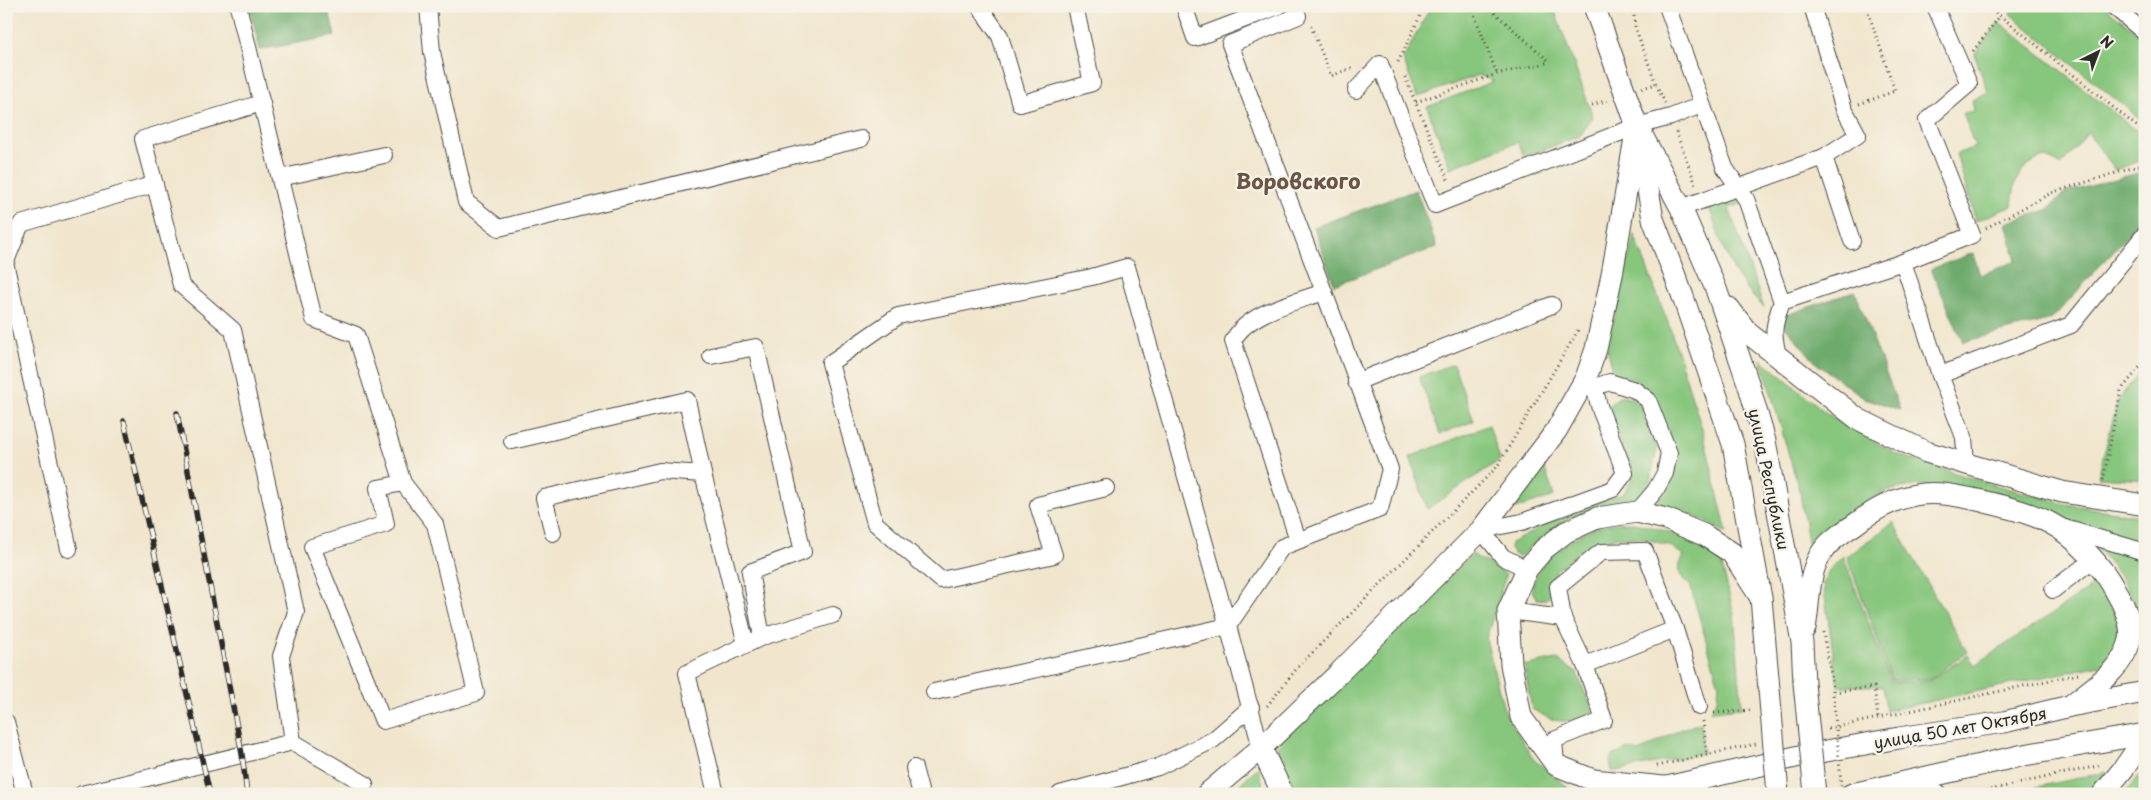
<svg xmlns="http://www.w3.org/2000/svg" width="2151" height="800" viewBox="0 0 2151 800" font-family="'Playpen Sans',sans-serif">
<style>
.green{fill:#87c67d;stroke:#597854}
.forest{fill:#6dab6c;stroke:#4c6b4c}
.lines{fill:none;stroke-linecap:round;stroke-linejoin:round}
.minor-casing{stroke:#494743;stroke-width:18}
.major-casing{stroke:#494743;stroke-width:23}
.path{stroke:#494743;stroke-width:3;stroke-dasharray:1 4;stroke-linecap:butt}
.minor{stroke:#fff;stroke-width:16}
.major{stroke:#fff;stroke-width:21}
.rail-casing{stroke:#2b2b2b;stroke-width:5.5}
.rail{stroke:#f7f3e8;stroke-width:4;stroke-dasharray:11;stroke-linecap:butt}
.major-bridge-casing{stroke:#494743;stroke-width:23;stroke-linecap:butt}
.path-bridge{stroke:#494743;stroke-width:3;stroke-dasharray:1 4;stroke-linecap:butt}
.major-bridge{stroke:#fff;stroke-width:21}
.labels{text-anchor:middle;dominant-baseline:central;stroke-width:4.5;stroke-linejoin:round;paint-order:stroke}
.street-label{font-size:16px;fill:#2b2b2b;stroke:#f7f3e8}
.district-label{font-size:21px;font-weight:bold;fill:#6c5544;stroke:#f7f3e8}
</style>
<rect width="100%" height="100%" fill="#f7f3e8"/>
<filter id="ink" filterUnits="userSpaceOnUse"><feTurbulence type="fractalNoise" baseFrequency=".02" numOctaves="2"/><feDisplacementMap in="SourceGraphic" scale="10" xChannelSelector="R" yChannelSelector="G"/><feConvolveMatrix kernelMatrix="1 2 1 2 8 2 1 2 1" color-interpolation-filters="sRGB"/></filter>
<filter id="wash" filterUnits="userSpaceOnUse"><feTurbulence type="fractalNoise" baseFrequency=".0096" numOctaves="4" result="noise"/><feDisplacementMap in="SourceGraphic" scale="20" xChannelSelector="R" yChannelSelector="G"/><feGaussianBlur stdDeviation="1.12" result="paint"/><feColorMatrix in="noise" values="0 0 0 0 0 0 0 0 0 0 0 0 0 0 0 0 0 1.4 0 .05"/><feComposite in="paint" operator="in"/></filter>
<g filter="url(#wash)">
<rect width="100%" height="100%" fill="#f1e6cd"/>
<g class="green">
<polygon points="1431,6 1553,6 1593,117 1580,136 1524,157 1518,142 1450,168 1427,107 1494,81 1479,75 1417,97 1403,59"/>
<polygon points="2016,6 2104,6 2145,39 2145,123 2010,14"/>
<path d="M1999 22 2145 137V159L2115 170 2088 133 2061 165 2044 157C2018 167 2015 179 2012 206L1976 221 1956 154 1975 147 1963 113 1974 111 1972 100 1988 92 1974 54Z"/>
<path d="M1730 196 1737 198 1742 204 1729 208 1764 308C1729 274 1723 248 1708 204Z"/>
<path d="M1634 234 1670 328 1703 432 1727 533 1692 515 1654 504C1665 492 1674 481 1675 464L1650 395 1632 380 1614 374 1607 348Z"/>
<path d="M1761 359 1829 415 1896 454 1980 481 2066 504 2145 517V546L1920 485C1909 487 1896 488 1886 492 1857 505 1831 524 1809 547L1800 493Z"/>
<polygon points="1453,364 1474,421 1440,434 1419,377"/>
<polygon points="2145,365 2145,480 2098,477 2118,400"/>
<polygon points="1620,396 1639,400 1657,449 1649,486 1641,496 1633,501 1597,507 1577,514 1557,526 1520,556 1513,554 1510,549 1511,543 1568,513 1624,493 1633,477 1609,414 1609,405"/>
<polygon points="1489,425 1500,460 1427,509 1410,457"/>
<polygon points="1543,464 1554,496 1507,512"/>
<path d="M1627 522C1661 527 1691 538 1720 557L1734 614 1742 708 1710 711 1717 700 1719 685 1690 585C1678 576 1676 569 1684 556L1671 546 1642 538 1618 537 1595 544 1569 559 1556 570 1551 595 1545 600 1537 599 1532 591C1533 563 1574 534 1600 526 1608 524 1618 523 1627 522Z"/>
<polygon points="1893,522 1967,652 1930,679 1892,680 1847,557"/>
<path d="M2088 539 2145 557V629H2141C2135 590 2114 566 2088 539Z"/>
<polygon points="1472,554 1506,575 1486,639 1504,710 1532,757 1568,788 1535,794 1297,794 1283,771 1277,745"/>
<path d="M1843 556 1891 682 1929 681 1968 655 1975 665 2096 584C2107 601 2124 621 2116 643 2114 650 2109 657 2105 664L1886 711 1883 686H1838L1823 584 1829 570Z"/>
<path d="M1556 659 1577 673 1593 712C1566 725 1557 724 1532 709L1524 666Z"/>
<polygon points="1701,723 1703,753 1612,772 1610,761 1612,756 1628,749 1639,752 1679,730"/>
<polygon points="1258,767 1266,794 1229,794"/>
<polygon points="2107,772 2090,794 2004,794"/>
<polygon points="2145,774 2145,794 2124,794 2138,776"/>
</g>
<g class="forest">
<polygon points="249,6 286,6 287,10 328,6 335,36 260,50"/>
<polygon points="2145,171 2145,216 2052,319 1963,342 1931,269 1973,253 1980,275 2016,261 2006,223 2049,209 2064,193"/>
<polygon points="1416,190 1437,247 1334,285 1314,227"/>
<polygon points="1855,291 1900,410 1865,398 1817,364 1778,318"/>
</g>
</g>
<g filter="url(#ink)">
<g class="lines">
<defs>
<g id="minor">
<polyline points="238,6 314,319 356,335 403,483 435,524 476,693 383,721 312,547 386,524 378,488 403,483"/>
<polyline points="428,6 432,52 466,202 499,228 861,139"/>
<polyline points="979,6 1000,36 1020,104 1092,83 1075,6"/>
<polyline points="1184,6 1195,38 1279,6"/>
<path d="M1295 6 1298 16 1230 44 1324 292C1296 302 1247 312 1233 341L1298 540"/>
<polyline points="1667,6 1725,168 1746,199 1782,302 1903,262"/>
<polyline points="1935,6 1969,84 1927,120 1972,235 1903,262 1940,375 1964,437 1966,465"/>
<polyline points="2113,6 2145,33"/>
<polyline points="1356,90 1380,64 1435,205 1637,126 1671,117 1701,105"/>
<polyline points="262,103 143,139 181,285 233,330 296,612 281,656 293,742 365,784"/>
<polyline points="1824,157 1852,241"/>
<polyline points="280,178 384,155"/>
<polyline points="1681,208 1824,157 1858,135 1844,109 1812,6"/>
<polyline points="6,261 21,224 155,184"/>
<polyline points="6,267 69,549"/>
<polyline points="711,356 756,347 803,552 750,572 762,637"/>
<path d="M1779 359C1772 333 1773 326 1782 302"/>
<polyline points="1940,375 2071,325 2145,234"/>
<polyline points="1356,382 1552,305"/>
<polyline points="1594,387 1610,382 1635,390 1648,400 1669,453 1665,473 1655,491 1637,512"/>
<polyline points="512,441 687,400 703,474 746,644"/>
<polyline points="1106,488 1038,505 1054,555 941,580 875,523 830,363 898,316 1092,277 1127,267 1228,626 1282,547 1380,509 1390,469 1324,292"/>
<polyline points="2061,527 2145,552"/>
<polyline points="553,533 544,498 660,471 703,474"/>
<polyline points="1527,569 1503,557 1481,530 1522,522 1613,489 1625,473 1600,409 1594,387 1586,378"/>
<polyline points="2053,590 2094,559"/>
<polyline points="1508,611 1563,618 1585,665 1604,720 1554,740 1556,765"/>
<polyline points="1563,618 1558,587 1601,552 1645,551 1675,629 1585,665"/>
<polyline points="1675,629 1699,707"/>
<polyline points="934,692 1228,626 1261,748"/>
<polyline points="6,722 25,794"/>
<polyline points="914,768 921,794"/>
<polyline points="82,794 293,742"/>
<polyline points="716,794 687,673 762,637 833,615"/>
<polyline points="1060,794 1158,767 1213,740 1251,707"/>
</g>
<g id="major">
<polyline points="1594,6 1637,126 1681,208 1716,289 1749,386 1765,441 1802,642 1804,683"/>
<polyline points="1640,143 1653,219 1682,294 1733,444 1761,598 1769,689"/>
<polyline points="1729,308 1748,333 1858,419 1926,452 2062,492 2145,505"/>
<path d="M1805 628C1810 602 1807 574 1822 552 1829 541 1843 532 1854 525 1871 512 1893 499 1915 495 1937 491 1960 496 1982 501 2005 507 2029 512 2050 523 2074 535 2103 567 2115 590 2123 603 2133 624 2130 640 2123 670 2093 687 2070 706"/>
<polyline points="1261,748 1283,794"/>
<polyline points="1903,783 1936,794"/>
<polyline points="1664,787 1593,780 1556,765 1521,717 1511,664 1508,611 1527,569 1544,549 1566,532 1597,518 1637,512 1666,519 1704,535 1732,553 1761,598"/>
<polyline points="1650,791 1804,755 1899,738 2004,722 2070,706 2145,692"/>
<polyline points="1207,794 1261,748 1337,675 1481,530 1556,431 1586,378 1596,349 1612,275 1637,126"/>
<polyline points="1852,794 2024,755 2145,734"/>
<polyline points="2103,794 2124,768 2145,738"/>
</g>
</defs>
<use href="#minor" class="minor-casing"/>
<use href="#major" class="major-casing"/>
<g class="path">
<polyline points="1471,6 1497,74"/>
<polyline points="1487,6 1550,62"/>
<polyline points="1633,6 1635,27 1656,84"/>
<polyline points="1988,6 2145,133"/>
<polyline points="1311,26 1331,76 1354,67"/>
<polyline points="1973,51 2000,16"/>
<polyline points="1398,62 1425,6"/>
<polyline points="1405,77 1449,182"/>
<polyline points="1642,88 1656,84 1665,103"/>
<polyline points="1416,102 1497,74 1550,62"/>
<polyline points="1859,104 1895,91 1866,6"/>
<polyline points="1592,105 1608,100"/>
<polyline points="1676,132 1696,185"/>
<polyline points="1986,228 2051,193 2145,164"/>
<polyline points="2103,480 2121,390 2145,361"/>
<polyline points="1823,632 1832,680"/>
<polyline points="1834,692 1874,687 1878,718"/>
<polyline points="1267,706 1298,667 1497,467 1580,327"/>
<polyline points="1714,713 1751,710"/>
<polyline points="1703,721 1707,755"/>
<polyline points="1828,729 2078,674"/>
<polyline points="1657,766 1756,744"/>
<polyline points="1971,794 2102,765"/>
</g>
<use href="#minor" class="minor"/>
<use href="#major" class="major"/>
<defs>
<g id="rail">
<polyline points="177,413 242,754 247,794"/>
<polyline points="124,421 210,794"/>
</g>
</defs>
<use href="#rail" class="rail-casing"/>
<use href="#rail" class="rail"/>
<defs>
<g id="major-bridge">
<polyline points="1804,683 1815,794"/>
<polyline points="1769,689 1778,794"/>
</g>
</defs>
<use href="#major-bridge" class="major-bridge-casing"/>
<polyline class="path-bridge" points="1832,680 1842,794"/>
<use href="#major-bridge" class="major-bridge"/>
</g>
</g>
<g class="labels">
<g class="street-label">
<text transform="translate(1770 479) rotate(78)">улица Республики</text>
<text transform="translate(1960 727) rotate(-10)">улица 50 лет Октября</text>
</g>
<g class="district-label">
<text x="1298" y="180">Воровского</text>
</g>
</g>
<rect width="2151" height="800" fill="none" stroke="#f7f3e8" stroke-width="25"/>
<g transform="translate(2098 52) rotate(42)" stroke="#f7f3e8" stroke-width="4" paint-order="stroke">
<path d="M0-4L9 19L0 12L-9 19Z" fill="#2b2b2b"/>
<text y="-8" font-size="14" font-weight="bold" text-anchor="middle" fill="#2b2b2b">N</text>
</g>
</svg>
